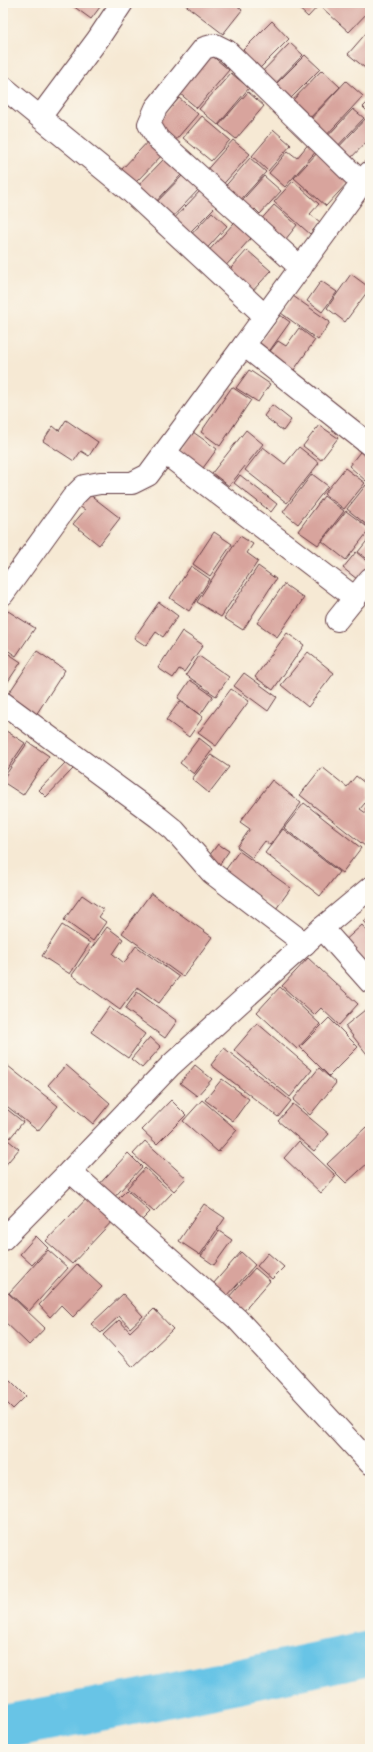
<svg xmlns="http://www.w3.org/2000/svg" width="373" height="1752" viewBox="0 0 373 1752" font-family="Mali,sans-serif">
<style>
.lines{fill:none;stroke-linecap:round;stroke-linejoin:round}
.river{stroke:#68c4e6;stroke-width:44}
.building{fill:#d8a49d}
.minor-casing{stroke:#643d44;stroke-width:24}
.minor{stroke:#fff;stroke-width:22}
</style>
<rect width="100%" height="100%" fill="#fbf7ec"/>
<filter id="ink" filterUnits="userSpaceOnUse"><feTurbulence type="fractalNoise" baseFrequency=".025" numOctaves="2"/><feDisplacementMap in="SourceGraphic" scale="8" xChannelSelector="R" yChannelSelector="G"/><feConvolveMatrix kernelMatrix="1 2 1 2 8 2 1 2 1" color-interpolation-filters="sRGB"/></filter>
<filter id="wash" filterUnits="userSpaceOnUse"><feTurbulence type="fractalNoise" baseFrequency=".012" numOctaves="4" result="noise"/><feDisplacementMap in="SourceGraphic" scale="16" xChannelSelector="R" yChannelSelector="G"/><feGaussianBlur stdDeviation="0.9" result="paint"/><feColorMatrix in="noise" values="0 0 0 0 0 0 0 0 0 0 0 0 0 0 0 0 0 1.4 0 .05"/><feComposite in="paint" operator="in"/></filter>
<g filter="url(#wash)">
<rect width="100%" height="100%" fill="#f6e9d4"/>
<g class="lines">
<polyline class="river" points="3,1727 142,1701 370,1653"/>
</g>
<g id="blocks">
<g class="building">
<polygon points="69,3 103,3 91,19"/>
<polygon points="183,3 234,3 242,10 223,34"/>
<polygon points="293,3 370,3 370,10 349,32 319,5 308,17"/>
<polygon points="272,21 289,39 254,74 237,56"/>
<polygon points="368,31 370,33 370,72 348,54"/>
<polygon points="290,43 303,55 270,89 257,77"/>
<polygon points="210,54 229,70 197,108 178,92"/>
<polygon points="305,55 320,69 285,104 270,90"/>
<polygon points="322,70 340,87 305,123 287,106"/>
<polygon points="231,73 249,88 218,125 199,109"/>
<polygon points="346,81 363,96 323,139 306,124"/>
<polygon points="248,92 264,106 236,139 219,125"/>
<polygon points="179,98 198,114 173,143 154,127"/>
<polygon points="370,100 370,114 363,107"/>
<polygon points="353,109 364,118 333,151 323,141"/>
<polygon points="202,116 230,140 211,161 183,138"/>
<polygon points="367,117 370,120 370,138 347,162 335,151"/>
<polygon points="274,130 291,145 268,171 252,156"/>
<polygon points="153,136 167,150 135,183 121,170"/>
<polygon points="233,140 250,154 219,189 203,174"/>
<polygon points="310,142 318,149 285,187 269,173 288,151 297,158"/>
<polygon points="318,152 350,180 326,206 294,178"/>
<polygon points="165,158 182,174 150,208 133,191"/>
<polygon points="250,158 266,172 236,205 221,191"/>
<polygon points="184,174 199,189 167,223 151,208"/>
<polygon points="264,176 281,191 260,214 255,209 248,216 237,206"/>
<polygon points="293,181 319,204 310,214 320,222 310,234 274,202"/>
<polygon points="201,190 217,205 185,237 170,223"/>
<polygon points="274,205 297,225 281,245 257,224"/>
<polygon points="212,212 227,226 202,254 186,240"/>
<polygon points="234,223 251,238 221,271 204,256"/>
<polygon points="247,250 271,271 248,296 225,275"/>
<polygon points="351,274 370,288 345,322 327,308"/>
<polygon points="321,281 337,292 322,312 307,301"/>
<polygon points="293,296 330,322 318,340 281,313"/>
<polygon points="280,315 290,322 268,353 258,345"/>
<polygon points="299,328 315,340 289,377 264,359 278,341 286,346"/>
<polygon points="249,370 270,384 258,402 236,388"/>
<polygon points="232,387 251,400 220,446 201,432"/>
<polygon points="272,405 291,420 283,431 264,416"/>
<polygon points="66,420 98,442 89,456 81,451 74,461 43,441 53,426 59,431"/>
<polygon points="319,425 338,438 321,460 303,446"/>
<polygon points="246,430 263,444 229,486 212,473"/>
<polygon points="193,432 217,449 203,468 180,451"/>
<polygon points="263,447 285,464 299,447 319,463 287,503 245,470"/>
<polygon points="363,448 370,454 370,476 366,481 349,466"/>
<polygon points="345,468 365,483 344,509 324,494"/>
<polygon points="312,474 328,486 298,524 283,512"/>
<polygon points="240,475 277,504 271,512 234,483"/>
<polygon points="366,485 370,488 370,524 368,526 347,509"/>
<polygon points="89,494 120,518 99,545 73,524 85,510 79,506"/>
<polygon points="324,496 344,511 318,545 298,531"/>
<polygon points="346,511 370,529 346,560 322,541"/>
<polygon points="214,532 232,544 210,576 193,564"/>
<polygon points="240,536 253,544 247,553 258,561 221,617 197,602"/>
<polygon points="370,537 370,561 358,552"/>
<polygon points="356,552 370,563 370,573 362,583 343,568"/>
<polygon points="191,566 210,579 189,611 170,598"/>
<polygon points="258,566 276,579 243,630 224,618"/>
<polygon points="284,584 304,598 277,637 257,623"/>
<polygon points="159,602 178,616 163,637 156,632 146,646 134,638"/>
<polygon points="8,611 35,628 16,656 3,647 3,619"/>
<polygon points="182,631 203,645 184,672 179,669 173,678 158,668"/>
<polygon points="287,633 304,645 273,690 255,677"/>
<polygon points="3,650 21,662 3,689"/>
<polygon points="37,651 65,670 32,721 7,696"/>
<polygon points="308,652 334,673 308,707 281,685"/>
<polygon points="199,656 229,677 216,696 186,675"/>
<polygon points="244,673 277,697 268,711 234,686"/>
<polygon points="190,680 213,696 200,715 178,698"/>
<polygon points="231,689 249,701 216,746 198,733"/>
<polygon points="180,701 203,717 189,737 166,720"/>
<polygon points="3,729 25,743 3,775"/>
<polygon points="199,738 213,749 194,774 180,763"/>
<polygon points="28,742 49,756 23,795 3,782 3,779"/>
<polygon points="211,755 229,767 209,793 192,779"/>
<polygon points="66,762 73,769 46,797 39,790"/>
<polygon points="322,767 347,787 356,776 370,787 370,797 360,809 370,816 370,840 365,846 300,795"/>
<polygon points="272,780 301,803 270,845 265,841 252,858 237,847 250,829 240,822"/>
<polygon points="304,803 361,848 342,873 284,828"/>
<polygon points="370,803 370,814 365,809"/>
<polygon points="283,829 339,872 320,896 265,853"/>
<polygon points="218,844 229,851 217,868 206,860"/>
<polygon points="239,851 291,888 276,909 224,872"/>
<polygon points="151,893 212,937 183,977 122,933"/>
<polygon points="82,895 104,910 99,917 106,922 93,941 64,920"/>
<polygon points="370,917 370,928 364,921"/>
<polygon points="62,925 90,943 70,974 42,956"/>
<polygon points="362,925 370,934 370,974 342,943"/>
<polygon points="107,927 123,939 113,954 124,963 136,946 179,977 159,1003 137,987 120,1010 72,975"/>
<polygon points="308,958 358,1004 339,1025 321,1008 314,1015 282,986"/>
<polygon points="280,987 320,1024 297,1049 257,1012"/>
<polygon points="137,992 177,1021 165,1038 125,1009"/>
<polygon points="370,1006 370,1058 345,1026"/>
<polygon points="109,1007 145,1034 128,1058 91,1032"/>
<polygon points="329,1018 358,1047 329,1076 300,1047"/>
<polygon points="257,1023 312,1070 290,1097 234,1050"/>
<polygon points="150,1037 161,1047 142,1068 131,1059"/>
<polygon points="224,1048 291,1101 278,1117 211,1065"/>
<polygon points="3,1062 58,1106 38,1131 3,1103"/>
<polygon points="66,1065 110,1103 93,1124 48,1085"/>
<polygon points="195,1065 212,1079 197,1096 180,1083"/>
<polygon points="319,1068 336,1083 310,1115 293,1100"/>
<polygon points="222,1079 249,1099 233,1121 205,1100"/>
<polygon points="171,1100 186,1115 157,1144 142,1130"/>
<polygon points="202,1100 237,1130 218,1152 183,1121"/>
<polygon points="293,1104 329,1134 314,1151 278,1121"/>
<polygon points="3,1106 23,1122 10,1138 3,1132"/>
<polygon points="366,1127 370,1131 370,1161 346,1183 327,1164"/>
<polygon points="3,1136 19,1149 3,1168"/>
<polygon points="145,1141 186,1178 174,1191 133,1154"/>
<polygon points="299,1141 336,1176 321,1193 284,1158"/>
<polygon points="128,1153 142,1167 109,1203 95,1189"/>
<polygon points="145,1168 172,1193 154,1212 127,1188"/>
<polygon points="127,1190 150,1212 139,1223 116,1201"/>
<polygon points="90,1195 115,1218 72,1264 46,1241"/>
<polygon points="204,1204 225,1218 200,1255 179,1241"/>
<polygon points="219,1231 232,1240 214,1265 201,1256"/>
<polygon points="36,1236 48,1248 32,1265 20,1254"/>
<polygon points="48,1250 68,1268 29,1311 9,1293"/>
<polygon points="241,1252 255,1265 227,1296 213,1284"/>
<polygon points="268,1253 284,1267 272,1279 257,1266"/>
<polygon points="77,1264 102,1287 73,1317 61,1305 50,1317 39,1305"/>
<polygon points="255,1268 270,1281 242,1313 227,1299"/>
<polygon points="7,1292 45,1328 29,1345 3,1320 3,1296"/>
<polygon points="123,1294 143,1316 130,1328 119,1316 101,1333 91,1324"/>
<polygon points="154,1309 173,1329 133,1367 103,1335 119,1320 130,1332"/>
<polygon points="3,1373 26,1396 13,1409 3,1399"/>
</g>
</g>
</g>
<g filter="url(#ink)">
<use href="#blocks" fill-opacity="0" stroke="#643d44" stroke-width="1"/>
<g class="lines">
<defs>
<g id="minor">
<polyline points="3,87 129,190 265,316"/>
<polyline points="40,117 98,39 122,3"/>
<polyline points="370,172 244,345 370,445"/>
<polyline points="301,268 158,139 149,124 156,108 204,48 215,45 227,51 362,183"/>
<polyline points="165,453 355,598"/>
<polyline points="3,594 73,497 84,486 100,483 132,483 148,475 244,345"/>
<polyline points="337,620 370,579"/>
<polyline points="3,703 158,817 174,830 212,873 305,944"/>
<polyline points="322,928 370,982"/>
<polyline points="70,1171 237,1319 370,1463"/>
<polyline points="3,1239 70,1171 171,1065 322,928 370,888"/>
</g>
</defs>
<use href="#minor" class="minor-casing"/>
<use href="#minor" class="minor"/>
</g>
</g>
<rect width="373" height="1752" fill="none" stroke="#fbf7ec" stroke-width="16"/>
</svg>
